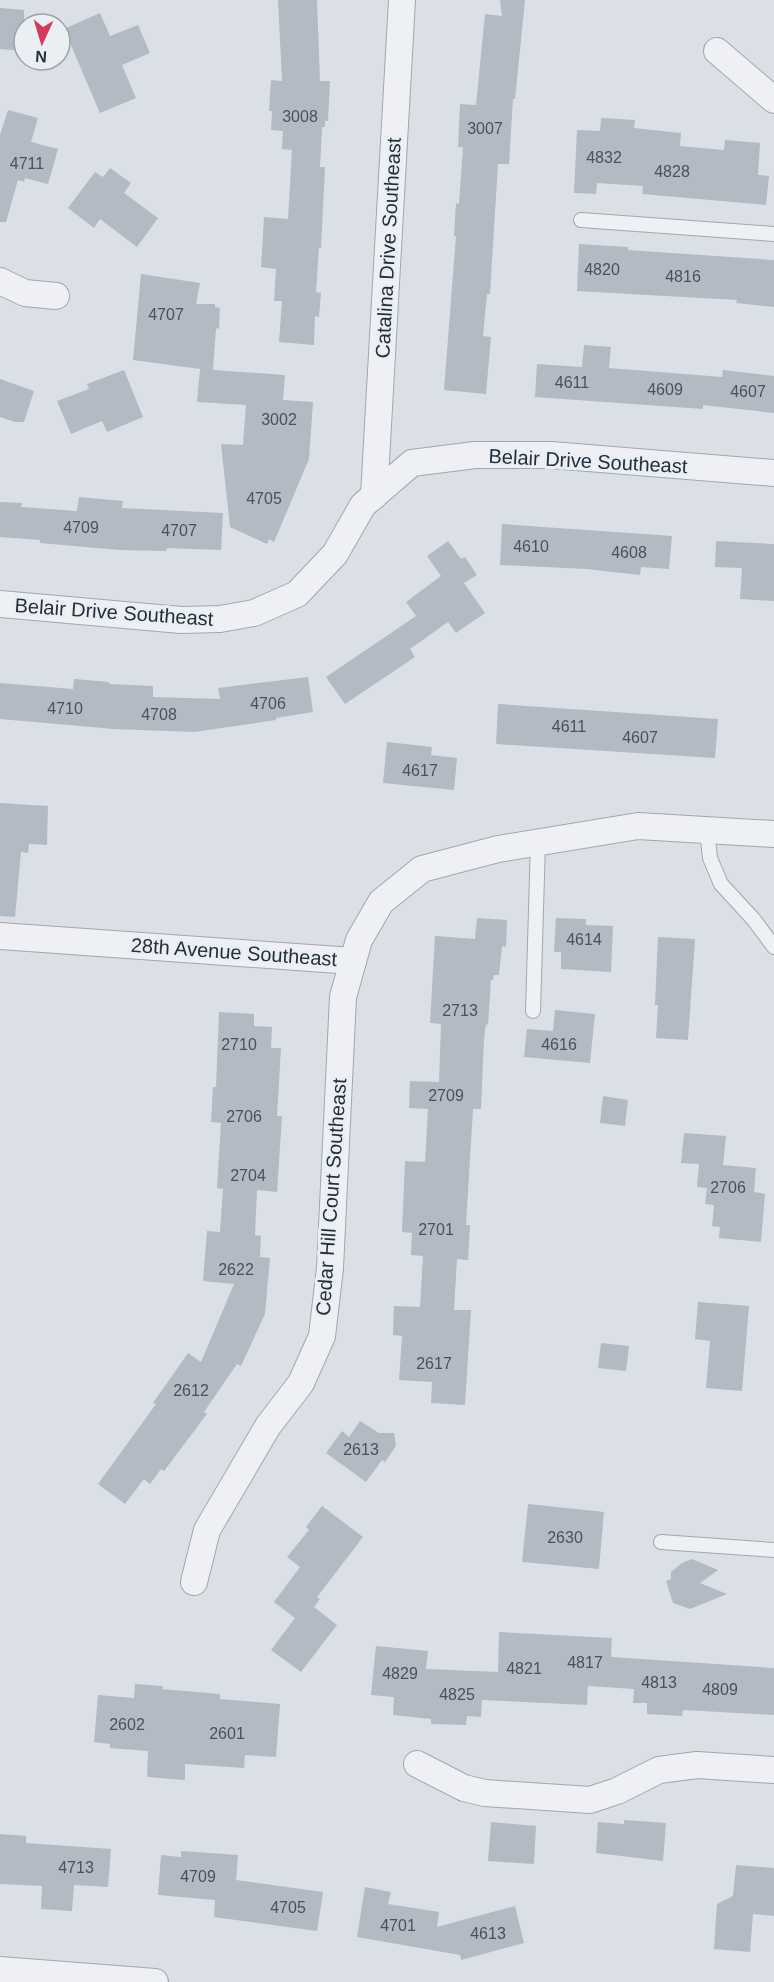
<svg xmlns="http://www.w3.org/2000/svg" width="774" height="1982" viewBox="0 0 774 1982" font-family="Arial,sans-serif">
<style>
.building{fill:#b2bac3}
.lines{fill:none;stroke-linecap:round;stroke-linejoin:round}
.lane-casing{stroke:#a1a7b0;stroke-width:16}
.street-casing{stroke:#a1a7b0;stroke-width:28}
.lane{stroke:#eef0f4;stroke-width:14}
.street{stroke:#eef0f4;stroke-width:26}
.labels{text-anchor:middle;dominant-baseline:central;stroke-width:6;stroke-linejoin:round;paint-order:stroke}
.number-label{font-size:16px;fill:#48525e}
.street-label{font-size:20px;fill:#252f3c;stroke:#eaeff4}
</style>
<rect width="100%" height="100%" fill="#dbe0e6"/>
<g class="building">
<polygon points="278,0 317,0 320,81 330,81 328,121 325,121 325,127 322,127 320,167 325,167 321,248 319,248 316,292 321,293 319,317 315,316 314,345 279,342 282,301 274,301 276,269 261,267 264,217 288,219 292,150 282,149 283,131 271,130 272,111 269,111 271,80 282,81"/>
<polygon points="500,0 525,0 515,99 513,99 509,164 498,164 490,294 487,294 483,336 491,337 486,394 444,390 456,236 454,236 456,203 459,204 463,147 458,147 460,104 476,105 485,14 502,16"/>
<polygon points="0,8 24,10 24,51 0,49"/>
<polygon points="100,13 110,36 138,25 150,53 122,65 136,98 100,113 64,29"/>
<polygon points="8,110 38,118 31,142 58,149 48,184 25,178 24,182 18,180 6,222 0,222 0,135"/>
<polygon points="601,118 635,120 634,128 681,133 680,146 724,150 725,140 760,143 758,175 769,176 766,205 642,194 643,186 597,183 596,194 574,193 577,130 600,131"/>
<polygon points="110,168 131,183 124,193 158,218 137,247 100,219 94,228 68,208 95,172 103,177"/>
<polygon points="579,244 628,247 628,250 774,260 774,307 736,303 737,300 577,291"/>
<polygon points="141,274 200,283 196,304 215,304 215,307 220,308 219,329 216,328 213,370 285,375 283,400 313,402 309,459 274,542 269,539 267,544 230,527 221,444 243,445 246,405 197,402 200,369 133,360"/>
<polygon points="584,345 611,347 609,368 722,377 723,370 774,376 774,413 703,405 703,409 535,397 537,364 582,367"/>
<polygon points="124,370 143,417 107,432 102,421 71,434 57,401 89,389 87,384"/>
<polygon points="0,379 34,391 24,422 15,422 0,417"/>
<polygon points="79,497 123,501 122,508 223,513 221,550 167,548 166,551 119,550 40,543 40,540 0,537 0,502 22,503 21,507 77,511"/>
<polygon points="502,524 672,536 669,569 641,567 640,575 586,569 500,565"/>
<polygon points="448,541 461,559 465,557 477,575 464,583 485,613 456,633 448,622 410,649 415,657 345,704 326,677 416,616 406,602 441,576 427,556"/>
<polygon points="716,541 774,544 774,601 740,599 742,568 715,567"/>
<polygon points="308,677 313,712 276,718 276,720 194,732 114,729 0,719 0,683 73,689 74,679 109,682 109,684 153,686 153,697 220,699 218,688"/>
<polygon points="498,704 718,719 715,758 496,744"/>
<polygon points="387,742 432,747 431,755 457,758 454,790 383,783"/>
<polygon points="0,803 48,806 47,845 29,844 28,853 21,852 15,917 0,916"/>
<polygon points="477,918 507,920 506,947 502,946 499,975 494,975 493,980 491,980 488,1025 486,1024 484,1038 481,1109 473,1109 466,1225 470,1225 468,1260 457,1259 454,1310 471,1310 465,1405 431,1403 432,1382 399,1380 402,1336 393,1335 394,1306 420,1307 423,1256 411,1255 412,1233 402,1232 405,1161 425,1162 428,1109 409,1108 410,1081 439,1082 441,1024 430,1023 435,936 475,939"/>
<polygon points="556,918 586,919 586,925 613,926 611,972 561,969 561,952 554,952"/>
<polygon points="658,937 695,939 688,1040 656,1038 658,1005 655,1005"/>
<polygon points="555,1010 595,1014 590,1063 524,1057 527,1029 553,1031"/>
<polygon points="219,1012 254,1014 254,1026 272,1027 271,1048 281,1048 277,1116 282,1116 277,1192 257,1190 255,1235 261,1236 260,1257 270,1258 265,1314 241,1366 237,1364 204,1412 207,1414 164,1471 161,1469 150,1484 144,1479 125,1504 98,1484 156,1404 153,1403 188,1353 201,1362 234,1284 203,1281 207,1231 220,1232 223,1189 217,1188 221,1123 211,1122 213,1087 216,1087"/>
<polygon points="603,1096 628,1100 625,1126 600,1123"/>
<polygon points="684,1133 726,1136 723,1165 756,1168 754,1192 765,1194 761,1242 719,1238 720,1227 712,1226 714,1205 705,1204 707,1188 697,1187 699,1164 681,1163"/>
<polygon points="698,1302 749,1306 742,1391 706,1388 710,1341 695,1339"/>
<polygon points="601,1343 629,1346 626,1371 598,1368"/>
<polygon points="360,1421 379,1433 394,1433 396,1446 385,1462 382,1460 366,1482 326,1453 342,1431 349,1437"/>
<polygon points="528,1504 604,1512 599,1569 522,1562"/>
<polygon points="322,1506 363,1537 317,1597 320,1599 314,1607 337,1625 301,1672 271,1650 295,1618 274,1602 300,1567 287,1557 309,1530 306,1527"/>
<polygon points="692,1559 718,1570 700,1583 727,1594 690,1609 673,1603 666,1581 671,1579 671,1572 682,1563"/>
<polygon points="499,1632 612,1638 611,1657 774,1668 774,1715 683,1710 682,1716 647,1714 647,1703 633,1703 634,1689 588,1686 587,1705 482,1700 481,1717 467,1716 466,1725 431,1724 431,1719 393,1715 394,1697 371,1695 376,1646 428,1651 426,1669 498,1672"/>
<polygon points="135,1684 163,1686 162,1689 220,1694 220,1699 280,1704 276,1757 245,1755 244,1768 185,1764 185,1780 147,1777 148,1751 110,1748 110,1744 94,1742 98,1695 134,1698"/>
<polygon points="624,1820 666,1823 663,1861 596,1853 598,1822 624,1824"/>
<polygon points="491,1822 536,1826 534,1864 488,1861"/>
<polygon points="0,1834 26,1836 26,1843 111,1849 108,1887 74,1885 72,1911 41,1909 42,1886 0,1884"/>
<polygon points="181,1851 238,1855 236,1880 323,1892 317,1931 214,1917 215,1900 158,1895 161,1855 181,1857"/>
<polygon points="736,1865 774,1868 774,1916 753,1914 750,1952 714,1949 717,1904 733,1896"/>
<polygon points="365,1887 391,1892 388,1904 439,1912 437,1927 515,1906 524,1943 461,1960 460,1955 357,1937"/>
</g>
<g class="lines">
<defs>
<g id="lane">
<polyline points="581,220 774,234"/>
<polyline points="707,830 710,858 721,884 754,920 774,947"/>
<polyline points="533,1011 538,842"/>
<polyline points="661,1542 774,1550"/>
</g>
<g id="street">
<polyline points="717,51 774,100"/>
<polyline points="0,281 25,293 56,296"/>
<polyline points="374,496 402,0"/>
<polyline points="0,604 181,620 220,619 254,613 297,594 335,554 363,505 412,463 475,455 551,455 774,473"/>
<polyline points="0,936 353,961"/>
<polyline points="194,1582 207,1530 268,1426 301,1383 322,1336 330,1268 343,997 359,940 381,902 422,869 498,849 638,826 774,834"/>
<polyline points="417,1764 464,1788 485,1793 590,1800 617,1791 659,1770 697,1765 774,1770"/>
<polyline points="0,1970 155,1982"/>
</g>
</defs>
<use href="#lane" class="lane-casing"/>
<use href="#street" class="street-casing"/>
<use href="#lane" class="lane"/>
<use href="#street" class="street"/>
</g>
<g class="labels">
<g class="number-label">
<text x="300" y="116">3008</text>
<text x="485" y="128">3007</text>
<text x="604" y="157">4832</text>
<text x="27" y="163">4711</text>
<text x="672" y="171">4828</text>
<text x="602" y="269">4820</text>
<text x="683" y="276">4816</text>
<text x="166" y="314">4707</text>
<text x="572" y="382">4611</text>
<text x="665" y="389">4609</text>
<text x="748" y="391">4607</text>
<text x="279" y="419">3002</text>
<text x="264" y="498">4705</text>
<text x="81" y="527">4709</text>
<text x="179" y="530">4707</text>
<text x="531" y="546">4610</text>
<text x="629" y="552">4608</text>
<text x="268" y="703">4706</text>
<text x="65" y="708">4710</text>
<text x="159" y="714">4708</text>
<text x="569" y="726">4611</text>
<text x="640" y="737">4607</text>
<text x="420" y="770">4617</text>
<text x="584" y="939">4614</text>
<text x="460" y="1010">2713</text>
<text x="239" y="1044">2710</text>
<text x="559" y="1044">4616</text>
<text x="446" y="1095">2709</text>
<text x="244" y="1116">2706</text>
<text x="248" y="1175">2704</text>
<text x="728" y="1187">2706</text>
<text x="436" y="1229">2701</text>
<text x="236" y="1269">2622</text>
<text x="434" y="1363">2617</text>
<text x="191" y="1390">2612</text>
<text x="361" y="1449">2613</text>
<text x="565" y="1537">2630</text>
<text x="585" y="1662">4817</text>
<text x="524" y="1668">4821</text>
<text x="400" y="1673">4829</text>
<text x="659" y="1682">4813</text>
<text x="720" y="1689">4809</text>
<text x="457" y="1694">4825</text>
<text x="127" y="1724">2602</text>
<text x="227" y="1733">2601</text>
<text x="76" y="1867">4713</text>
<text x="198" y="1876">4709</text>
<text x="288" y="1907">4705</text>
<text x="398" y="1925">4701</text>
<text x="488" y="1933">4613</text>
</g>
<g class="street-label">
<text transform="translate(388 248) rotate(-87)">Catalina Drive Southeast</text>
<text transform="translate(588 461) rotate(3)">Belair Drive Southeast</text>
<text transform="translate(114 612) rotate(4)">Belair Drive Southeast</text>
<text transform="translate(234 952) rotate(4)">28th Avenue Southeast</text>
<text transform="translate(331 1197) rotate(-86)">Cedar Hill Court Southeast</text>
</g>
</g>
<g transform="translate(42 42) rotate(184)"><circle r="28" fill="#eaeff4" stroke="#9ba2aa" stroke-width="1.5"/>
<path d="M0-4.5L10 22L0 15L-10 22Z" fill="#d2395b"/>
<text y="-9" font-size="16" font-weight="bold" text-anchor="middle" fill="#252f3c">N</text>
</g>
</svg>
